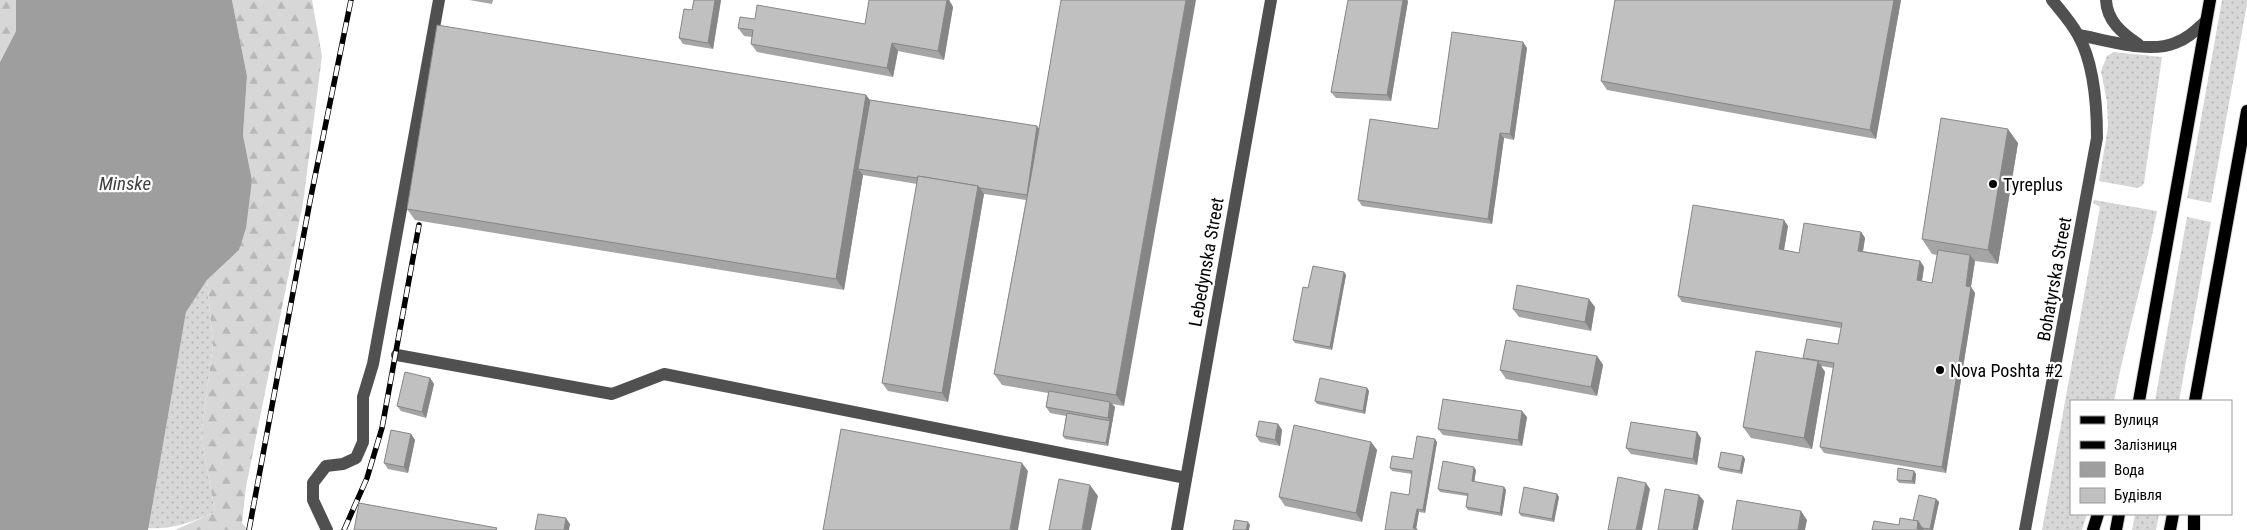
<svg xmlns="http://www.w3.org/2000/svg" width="2247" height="530" viewBox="0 0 2247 530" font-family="'Roboto Condensed',sans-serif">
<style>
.grass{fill:url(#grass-dots)}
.forest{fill:url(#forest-firs)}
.water{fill:#9e9e9e}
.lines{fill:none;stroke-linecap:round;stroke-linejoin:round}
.major-casing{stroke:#dbdbdb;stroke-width:14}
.minor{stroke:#505050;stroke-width:12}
.major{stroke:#000;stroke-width:12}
.rail-casing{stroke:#000;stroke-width:5.5}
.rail{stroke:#fff;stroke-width:4;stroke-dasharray:11;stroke-linecap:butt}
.wall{fill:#a5a5a5}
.shaded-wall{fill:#868686}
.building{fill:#c0c0c0;stroke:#868686}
.poi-dot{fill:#000;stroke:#fff;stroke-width:2}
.labels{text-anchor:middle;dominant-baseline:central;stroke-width:4.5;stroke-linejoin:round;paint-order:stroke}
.poi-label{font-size:18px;fill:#000;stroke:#fff;text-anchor:start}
.street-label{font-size:18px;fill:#000;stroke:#fff}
.water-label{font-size:19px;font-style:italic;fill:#3f3f3f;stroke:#fff}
</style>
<defs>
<pattern id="grass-dots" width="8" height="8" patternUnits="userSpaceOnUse" patternTransform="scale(1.25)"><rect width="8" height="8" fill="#d7d7d7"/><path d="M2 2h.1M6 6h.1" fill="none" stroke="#b7b7b7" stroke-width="1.8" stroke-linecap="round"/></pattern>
<pattern id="forest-firs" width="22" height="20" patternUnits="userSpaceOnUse" patternTransform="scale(1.25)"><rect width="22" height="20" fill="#d7d7d7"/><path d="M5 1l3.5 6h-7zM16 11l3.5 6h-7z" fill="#b7b7b7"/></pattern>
</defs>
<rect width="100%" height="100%" fill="#fff"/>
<g class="grass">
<polygon points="2222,0 2247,0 2247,4 2211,203 2187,198"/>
<polygon points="2114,52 2162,57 2144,183 2142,186 2137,188 2099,181 2108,127 2107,102 2101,71 2107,56"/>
<path d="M2094 200 2157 211C2145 275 2126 337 2114 401H2071V514H2087L2082 530H2042L2100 207 2093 203Z"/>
<polygon points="2187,217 2211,222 2179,401 2155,401"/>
<path d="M207 280 213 345 201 435 215 512C193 522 172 530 147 528L186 311Z"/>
<polygon points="2135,514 2159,514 2156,530 2132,530"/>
</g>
<g class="forest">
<polygon points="0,0 16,0 16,31 0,62"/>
<polygon points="232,0 312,0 322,56 303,203 246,487 242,523 248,530 175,530 215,512 201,435 213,345 207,280 239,250 252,180 243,135 247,76"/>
</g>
<polygon class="water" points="16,0 232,0 247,76 243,135 252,180 246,228 239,250 207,280 186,312 148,530 0,530 0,62 16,31"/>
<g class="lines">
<defs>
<g id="major">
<polyline points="2139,401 2210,0"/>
<polyline points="2195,401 2247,111"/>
<polyline points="2093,530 2098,514"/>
<polyline points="2116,530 2119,514"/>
<polyline points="2170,530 2173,514"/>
<polyline points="2194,530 2194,514"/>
</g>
</defs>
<use href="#major" class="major-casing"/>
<g class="minor">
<path d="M2106 0C2107 21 2122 33 2138 44"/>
<path d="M2079 35C2106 40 2149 54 2175 43 2187 39 2196 30 2206 21"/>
<polyline points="397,355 612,394 664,374 1186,478"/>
<polyline points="327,530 313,500 313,483 326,466 343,464 356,458 363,442 363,397 373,364 439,0"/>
<polyline points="1177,530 1271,0"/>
<path d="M2025 530 2097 138C2097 106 2094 63 2078 35 2071 22 2061 11 2052 0"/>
</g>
<use href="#major" class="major"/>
<defs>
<g id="rail">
<polyline points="249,530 310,201 351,0"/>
<polyline points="344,530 367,478 382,428 419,225"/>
</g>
</defs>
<use href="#rail" class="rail-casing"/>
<use href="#rail" class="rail"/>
</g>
<g class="wall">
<polygon points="469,0 493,0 492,4"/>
<polygon points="694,0 721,0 713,49 683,44 679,38 692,10"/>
<polygon points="869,0 949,0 953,7 944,60 898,51 893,77 757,52 751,44 752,37 744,36 738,28 755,19 865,24"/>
<polygon points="1348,0 1407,0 1408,1 1391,101 1336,98 1331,92"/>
<polygon points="1615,0 1901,0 1876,139 1607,90 1601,81"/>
<polygon points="1527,48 1514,140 1504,138 1492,224 1362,206 1358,200 1438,129"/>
<polygon points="866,95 870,100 1037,126 1124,406 1112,404 1115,407 1108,446 1065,439 1063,436 1066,416 1050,413 1046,407 1048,393 1002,385 994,374 1026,200 984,194 948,402 888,391 882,383 917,184 863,175 844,290 415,220 407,209"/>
<polygon points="2018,143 1998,264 1975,261 1971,287 1975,293 1946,473 1824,453 1820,447 1833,368 1821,366 1825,372 1812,449 1751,438 1743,427 1804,359 1803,358 1838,344 1841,328 1682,302 1678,296 1788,226 1784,250 1799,253 1861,232 1865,238 1863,251 1920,261 1924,267 1922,281 1932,283 1937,255 1932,254 1922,239"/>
<polygon points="1344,272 1346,275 1332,350 1295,343 1293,340 1308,288"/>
<polygon points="1595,307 1591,331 1519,317 1513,309"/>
<polygon points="1597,356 1603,365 1597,396 1506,379 1500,370"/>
<polygon points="430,378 434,384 426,418 401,411 397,406"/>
<polygon points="1367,388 1369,391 1365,414 1317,404 1315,401"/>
<polygon points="1527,417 1522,446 1443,435 1438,429"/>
<polygon points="1278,424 1282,430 1280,446 1260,442 1256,436"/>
<polygon points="411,434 415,440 408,473 388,469 384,463"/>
<polygon points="1701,438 1697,465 1631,454 1626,448"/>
<polygon points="1371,442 1377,450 1362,522 1285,506 1279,497"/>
<polygon points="1437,442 1425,513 1419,512 1385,530 1409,495 1412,474 1392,471 1390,468 1413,459"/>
<polygon points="1743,456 1745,459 1742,474 1720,470 1718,467"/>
<polygon points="1476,470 1474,482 1504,487 1506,490 1502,516 1468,510 1466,507 1467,496 1440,492 1438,489"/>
<polygon points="1914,471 1916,474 1915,484 1899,483 1897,480"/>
<polygon points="1557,494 1559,497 1554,522 1521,516 1519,513"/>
<polygon points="1936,499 1939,502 1933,530 1872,530 1899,525 1913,521"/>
</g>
<g class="shaded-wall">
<polygon points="715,0 721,0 713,49 708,43"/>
<polygon points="947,0 949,0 953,7 944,60 938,51"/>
<polygon points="1186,0 1196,0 1124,406 1116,395"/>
<polygon points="1403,0 1407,0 1408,1 1391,101 1387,95"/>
<polygon points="1894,0 1901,0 1876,139 1870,130"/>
<polygon points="1523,42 1527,48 1514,140 1510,134"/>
<polygon points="892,43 898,51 893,77 887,68"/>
<polygon points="866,95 874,106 858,169 863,175 844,290 836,279"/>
<polygon points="1037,126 1042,132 1027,195"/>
<polygon points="2008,129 2018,143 1998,264 1988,250"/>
<polygon points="1500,133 1504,138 1492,224 1488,219"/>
<polygon points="978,186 984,194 948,402 942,393"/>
<polygon points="1784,220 1788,226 1783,255 1779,249"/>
<polygon points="1861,232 1865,238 1862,257 1858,251"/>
<polygon points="1970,255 1975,261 1970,292 1966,286"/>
<polygon points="1920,261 1924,267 1921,286 1917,280"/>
<polygon points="1344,272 1346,275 1332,350 1330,347"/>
<polygon points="1971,287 1975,293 1946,473 1942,467"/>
<polygon points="1589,299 1595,307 1591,331 1585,322"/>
<polygon points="1597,356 1603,365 1597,396 1591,387"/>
<polygon points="1818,361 1825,372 1812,449 1804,438"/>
<polygon points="430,378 434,384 426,418 422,412"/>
<polygon points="1367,388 1369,391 1365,414 1363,411"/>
<polygon points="1110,402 1115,407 1112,424 1108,418"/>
<polygon points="1522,411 1527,417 1522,446 1518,440"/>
<polygon points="1110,421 1112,424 1108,446 1106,443"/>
<polygon points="1278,424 1282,430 1280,446 1275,440"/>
<polygon points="1697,432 1701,438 1697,465 1693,459"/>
<polygon points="411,434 415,440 408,473 404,467"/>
<polygon points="1435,439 1437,442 1425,513 1423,510"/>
<polygon points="1371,442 1377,450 1362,522 1356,513"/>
<polygon points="1743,456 1745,459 1742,474 1740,471"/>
<polygon points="1022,463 1028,471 1018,530 1010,530"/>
<polygon points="1474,467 1476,470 1474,484 1472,481"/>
<polygon points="1914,471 1916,474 1915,484 1912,481"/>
<polygon points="1646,483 1650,489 1642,530 1636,530"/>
<polygon points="1090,485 1098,496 1091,530 1082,530"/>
<polygon points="1504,487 1506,490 1502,516 1500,513"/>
<polygon points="1557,494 1559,497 1554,522 1552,519"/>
<polygon points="1699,495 1704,501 1698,530 1693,530"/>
<polygon points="1936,499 1939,502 1933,530 1931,530 1930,529"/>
<polygon points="1417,509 1419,512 1416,530 1413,528"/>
<polygon points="1801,511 1807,520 1805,530 1798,530"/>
<polygon points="566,518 570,524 569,530 564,530"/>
<polygon points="1918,521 1924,530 1917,530 1917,529"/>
<polygon points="1248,522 1250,525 1249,530 1246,530"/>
</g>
<g class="building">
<polygon points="694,0 715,0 708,43 679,38 684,9 692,10"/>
<polygon points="869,0 947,0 938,51 892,43 887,68 751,44 753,30 738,28 740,17 755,19 757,5 865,24"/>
<polygon points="1061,0 1186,0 1116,395 994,374 1031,176"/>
<polygon points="1348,0 1403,0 1387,95 1331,92"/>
<polygon points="1615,0 1894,0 1870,130 1601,81"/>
<polygon points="437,25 866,95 836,279 407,209"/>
<polygon points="1452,32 1523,42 1510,134 1500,133 1488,219 1358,200 1370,119 1438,129"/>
<polygon points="870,100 1037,126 1027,195 980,188 978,186 918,176 917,178 858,169"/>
<polygon points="1941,118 2008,129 1988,250 1922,239"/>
<polygon points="918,176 978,186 942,393 882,383"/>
<polygon points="1693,205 1784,220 1779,249 1799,253 1804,223 1861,232 1858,251 1920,261 1917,280 1932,283 1938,250 1970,255 1966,286 1971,287 1942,467 1820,447 1834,363 1803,358 1807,339 1838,344 1842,323 1678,296"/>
<polygon points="1313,266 1344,272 1330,347 1293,340 1303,287 1308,288"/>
<polygon points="1517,285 1589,299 1585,322 1513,309"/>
<polygon points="1506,340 1597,356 1591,387 1500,370"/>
<polygon points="1756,351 1818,361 1804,438 1743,427"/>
<polygon points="405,372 430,378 422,412 397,406"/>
<polygon points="1320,378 1367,388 1363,411 1315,401"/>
<polygon points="1049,391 1110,402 1108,418 1046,407"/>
<polygon points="1443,399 1522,411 1518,440 1438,429"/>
<polygon points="1067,413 1110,421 1106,443 1063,436"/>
<polygon points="1259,421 1278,424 1275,440 1256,436"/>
<polygon points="1631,422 1697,432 1693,459 1626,448"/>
<polygon points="1294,425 1371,442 1356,513 1279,497"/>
<polygon points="841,429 1022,463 1010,530 823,530"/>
<polygon points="391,430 411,434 404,467 384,463"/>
<polygon points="1417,436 1435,439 1423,510 1417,509 1413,528 1417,529 1417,530 1385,530 1391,492 1409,495 1412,471 1390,468 1392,456 1413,459"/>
<polygon points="1721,452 1743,456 1740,471 1718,467"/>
<polygon points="1443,461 1474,467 1472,481 1504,487 1500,513 1466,507 1468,494 1438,489"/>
<polygon points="1898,468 1914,471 1912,481 1897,480"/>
<polygon points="1618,477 1646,483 1636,530 1608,530"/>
<polygon points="1059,479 1090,485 1082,530 1049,530"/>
<polygon points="1524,487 1557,494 1552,519 1519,513"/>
<polygon points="1665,489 1699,495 1693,530 1658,530"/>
<polygon points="1919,495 1936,499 1930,529 1922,528 1918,521 1913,521"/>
<polygon points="1737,500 1801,511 1798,530 1732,530"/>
<polygon points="359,503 497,528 496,530 354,530"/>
<polygon points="538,514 566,518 564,530 535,530"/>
<polygon points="1900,518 1918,521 1917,529 1922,530 1872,530 1874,521 1899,525"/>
<polygon points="1235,520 1248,522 1246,530 1233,530"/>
</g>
<g class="poi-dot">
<circle cx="1993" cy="184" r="5"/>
<circle cx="1940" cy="370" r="5"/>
</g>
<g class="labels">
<g class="poi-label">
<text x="2003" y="184">Tyreplus</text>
<text x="1950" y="370">Nova Poshta #2</text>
</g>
<g class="street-label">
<text transform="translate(1206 262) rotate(-80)">Lebedynska Street</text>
<text transform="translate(2054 279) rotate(-80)">Bohatyrska Street</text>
</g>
<g class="water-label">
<text x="125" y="183">Minske</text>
</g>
</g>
<rect x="2070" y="400" width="162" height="115" fill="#ffffff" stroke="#999999"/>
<rect x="2080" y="416" width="25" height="8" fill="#000000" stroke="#999999"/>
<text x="2114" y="425" font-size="15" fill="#000000">Вулиця</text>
<rect x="2080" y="441" width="25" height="8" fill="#000000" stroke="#999999"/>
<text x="2114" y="450" font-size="15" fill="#000000">Залізниця</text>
<rect x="2080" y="462" width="25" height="15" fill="#9e9e9e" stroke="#999999"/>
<text x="2114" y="475" font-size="15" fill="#000000">Вода</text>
<rect x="2080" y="488" width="25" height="15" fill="#c0c0c0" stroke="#999999"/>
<text x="2114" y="500" font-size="15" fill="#000000">Будівля</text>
</svg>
